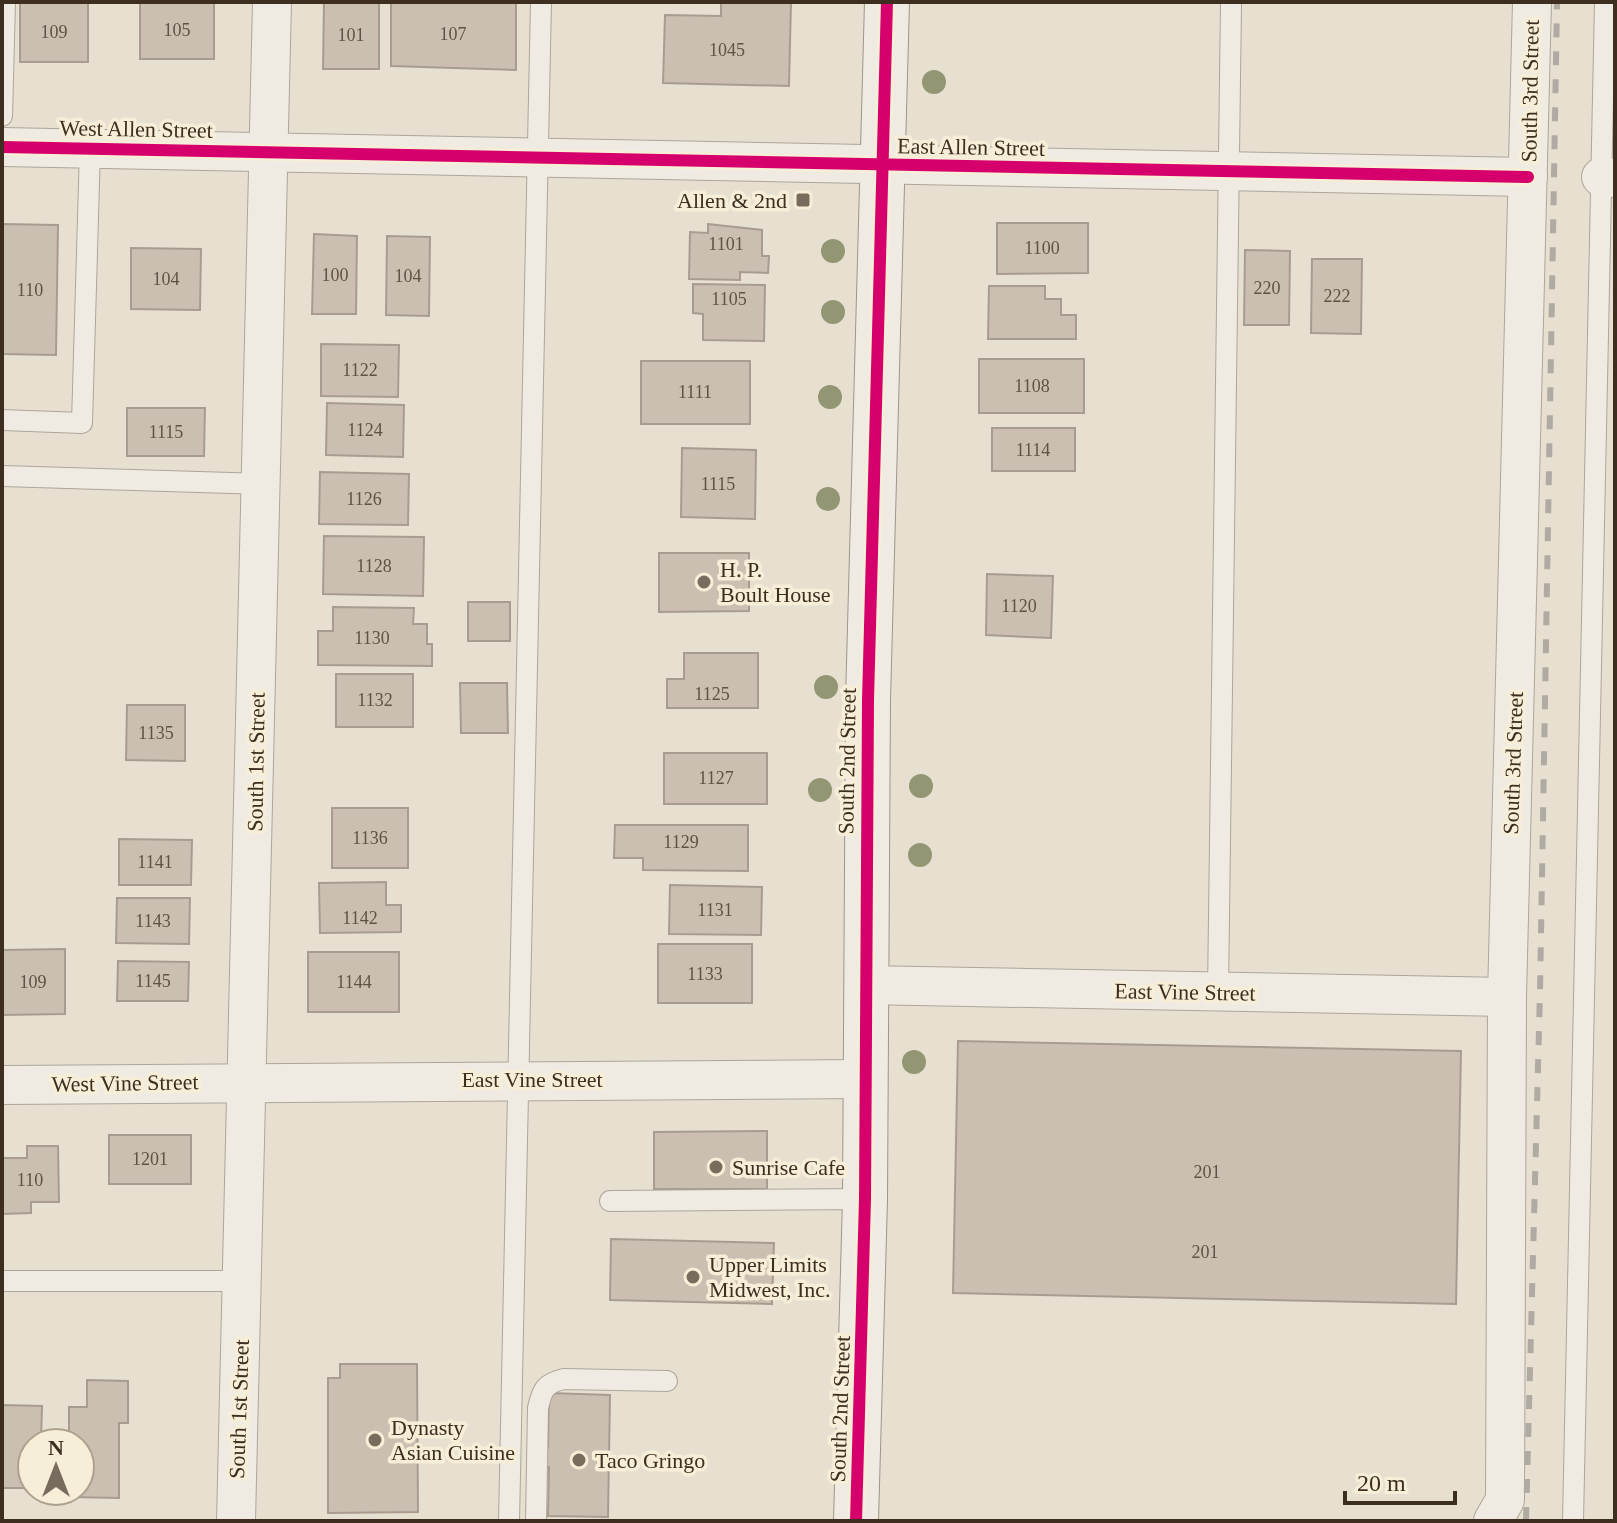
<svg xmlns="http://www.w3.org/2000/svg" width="1617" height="1523" viewBox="0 0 1617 1523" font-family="'Times New Roman',serif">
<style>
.building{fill:#cbbfb2;stroke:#a89c90;stroke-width:2}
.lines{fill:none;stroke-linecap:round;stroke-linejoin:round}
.service-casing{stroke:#ada599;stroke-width:22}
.minor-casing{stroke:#ada599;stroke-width:40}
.secondary-casing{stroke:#9c958a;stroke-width:46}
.service{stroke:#efebe3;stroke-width:20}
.minor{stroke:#efebe3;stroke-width:38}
.secondary{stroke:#efebe3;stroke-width:44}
.rail{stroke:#afaaa2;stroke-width:6;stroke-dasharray:14 14;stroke-linecap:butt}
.cycleway-casing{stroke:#f7eed8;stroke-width:17}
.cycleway{stroke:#d6006c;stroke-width:12}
.tree{fill:#929673}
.poi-dot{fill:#786c5e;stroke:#f7eed8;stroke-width:3}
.labels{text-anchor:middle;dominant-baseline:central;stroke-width:7;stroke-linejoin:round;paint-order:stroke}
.number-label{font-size:18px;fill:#605244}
.street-label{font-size:22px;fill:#3d2e20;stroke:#f7eed8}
.poi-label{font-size:22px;fill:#3d2e20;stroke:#f7eed8;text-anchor:start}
</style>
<rect width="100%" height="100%" fill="#e7e0d1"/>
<g class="building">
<rect x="20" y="2" width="68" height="60"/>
<rect x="140" y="2" width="74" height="57"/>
<polygon points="324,2 379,2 379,69 323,69"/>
<polygon points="391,2 516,2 516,70 391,66"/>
<polygon points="721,2 791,2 789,86 663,83 665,15 721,16"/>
<polygon points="997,223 1088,223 1088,273 997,274"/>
<polygon points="2,224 58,225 56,355 2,354"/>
<polygon points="708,224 762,230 762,256 769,256 768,273 740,272 740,280 689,279 690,232 708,233"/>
<polygon points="314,234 357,236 356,314 312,314"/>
<polygon points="387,236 430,237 429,316 386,315"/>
<polygon points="131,248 201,249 200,310 131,309"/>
<polygon points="1245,250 1290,251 1289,325 1244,325"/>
<polygon points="1312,259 1362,259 1361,334 1311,333"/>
<polygon points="693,284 765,285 764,341 703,340 703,314 693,313"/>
<polygon points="989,286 1045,286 1045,299 1061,299 1061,315 1076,315 1076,339 988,339"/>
<polygon points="321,344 399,345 398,397 321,396"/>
<rect x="979" y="359" width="105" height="54"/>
<rect x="641" y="361" width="109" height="63"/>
<polygon points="327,403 404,405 403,457 326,455"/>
<polygon points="127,408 205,408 204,456 127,456"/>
<rect x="992" y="428" width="83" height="43"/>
<polygon points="682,448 756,450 755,519 681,517"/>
<polygon points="320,472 409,474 408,525 319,524"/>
<polygon points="324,536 424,537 423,596 323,594"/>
<polygon points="659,553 749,553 749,611 659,612"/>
<polygon points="987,574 1053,576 1051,638 986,635"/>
<rect x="468" y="602" width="42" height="39"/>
<polygon points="333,607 414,608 413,624 427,624 427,644 432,644 432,666 318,665 318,631 333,631"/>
<polygon points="684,653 758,653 758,708 667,708 667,679 684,679"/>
<rect x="336" y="674" width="77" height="53"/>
<polygon points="460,683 507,683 508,733 461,733"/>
<polygon points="127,705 185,705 185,761 126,760"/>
<rect x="664" y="753" width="103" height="51"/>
<rect x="332" y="808" width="76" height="60"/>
<polygon points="615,825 748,825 748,871 643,870 643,858 614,858"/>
<polygon points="119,839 192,840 191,885 119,885"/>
<polygon points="386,882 386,905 401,905 401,932 320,933 319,883"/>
<polygon points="670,885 762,887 761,935 669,934"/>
<polygon points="117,898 190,898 189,944 116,943"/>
<rect x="658" y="944" width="94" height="59"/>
<polygon points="65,949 65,1014 2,1015 2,950"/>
<rect x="308" y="952" width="91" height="60"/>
<polygon points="118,961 189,962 188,1001 117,1001"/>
<polygon points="958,1041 1461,1051 1456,1304 953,1293"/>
<polygon points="767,1131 767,1189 654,1189 654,1132"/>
<rect x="109" y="1135" width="82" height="49"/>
<polygon points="27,1146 58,1146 59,1202 31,1202 31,1213 2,1214 2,1158 27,1158"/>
<polygon points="611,1239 774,1243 772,1304 610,1300"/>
<polygon points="340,1364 417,1364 418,1512 328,1513 328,1378 340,1378"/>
<polygon points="87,1380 128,1381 128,1423 119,1423 119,1498 69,1497 69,1491 80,1491 80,1443 69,1443 69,1407 87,1407"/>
<polygon points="549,1393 610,1395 608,1517 548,1516 549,1467 543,1467 543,1448 548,1448"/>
<polygon points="2,1405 42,1406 41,1443 32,1443 32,1488 2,1488"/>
</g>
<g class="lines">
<defs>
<g id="service">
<polyline points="2,116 5,2"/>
<polyline points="2,420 82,423 90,149"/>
<polyline points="2,476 261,484"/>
<polyline points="1218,993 1231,2"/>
<polyline points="610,1201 865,1199"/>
<polyline points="2,1281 242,1281"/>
<polyline points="509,1521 541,2"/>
<path d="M536 1521 538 1408C542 1390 545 1383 564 1379L667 1381"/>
<polyline points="1573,1521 1605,2"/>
</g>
<g id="minor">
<polyline points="2,147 1528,177"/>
<polyline points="1601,177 1615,178"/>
<polyline points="864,985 1507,997"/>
<polyline points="2,1085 864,1079"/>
<polyline points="236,1521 272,2"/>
<polyline points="1493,1521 1505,1500 1507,997 1532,2"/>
</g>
<polyline id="secondary" points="856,1521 865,1199 868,700 887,2"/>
</defs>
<use href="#service" class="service-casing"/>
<use href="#minor" class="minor-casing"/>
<use href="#secondary" class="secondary-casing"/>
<use href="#service" class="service"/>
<use href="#minor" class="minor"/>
<use href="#secondary" class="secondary"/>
<polyline class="rail" points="1526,1521 1540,992 1557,2"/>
<defs>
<g id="cycleway">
<polyline points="2,147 1528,177"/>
<polyline points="856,1521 865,1199 868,700 887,2"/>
</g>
</defs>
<use href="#cycleway" class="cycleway-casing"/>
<use href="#cycleway" class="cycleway"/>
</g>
<g class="tree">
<circle cx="934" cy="82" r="12"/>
<circle cx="833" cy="251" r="12"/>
<circle cx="833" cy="312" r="12"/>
<circle cx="830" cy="397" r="12"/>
<circle cx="828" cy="499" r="12"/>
<circle cx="826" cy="687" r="12"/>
<circle cx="921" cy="786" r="12"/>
<circle cx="820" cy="790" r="12"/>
<circle cx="920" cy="855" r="12"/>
<circle cx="914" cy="1062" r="12"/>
</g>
<g class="poi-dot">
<rect x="795" y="192" width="16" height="16" rx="4"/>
<circle cx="704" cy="582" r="8"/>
<circle cx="716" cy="1167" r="8"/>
<circle cx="693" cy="1277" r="8"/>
<circle cx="375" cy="1440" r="8"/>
<circle cx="579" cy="1460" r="8"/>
</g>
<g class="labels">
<g class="number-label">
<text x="177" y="30">105</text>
<text x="54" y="32">109</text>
<text x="453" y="34">107</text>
<text x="351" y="35">101</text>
<text x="727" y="50">1045</text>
<text x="726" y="244">1101</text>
<text x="1042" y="248">1100</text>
<text x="335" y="275">100</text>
<text x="408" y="276">104</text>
<text x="166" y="279">104</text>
<text x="1267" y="288">220</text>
<text x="30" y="290">110</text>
<text x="1337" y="296">222</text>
<text x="729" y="299">1105</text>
<text x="360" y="370">1122</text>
<text x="1032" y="386">1108</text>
<text x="695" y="392">1111</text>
<text x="365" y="430">1124</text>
<text x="166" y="432">1115</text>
<text x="1033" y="450">1114</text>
<text x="718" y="484">1115</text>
<text x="364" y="499">1126</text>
<text x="374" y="566">1128</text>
<text x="1019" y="606">1120</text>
<text x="372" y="638">1130</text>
<text x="712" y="694">1125</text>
<text x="375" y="700">1132</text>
<text x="156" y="733">1135</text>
<text x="716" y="778">1127</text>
<text x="370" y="838">1136</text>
<text x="681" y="842">1129</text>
<text x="155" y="862">1141</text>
<text x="715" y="910">1131</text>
<text x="360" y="918">1142</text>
<text x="153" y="921">1143</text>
<text x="705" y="974">1133</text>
<text x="153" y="981">1145</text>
<text x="33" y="982">109</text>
<text x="354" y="982">1144</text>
<text x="150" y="1159">1201</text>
<text x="1207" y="1172">201</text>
<text x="30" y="1180">110</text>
<text x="1205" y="1252">201</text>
</g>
<g class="street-label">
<text transform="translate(1530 91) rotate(-89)">South 3rd Street</text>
<text transform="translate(136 129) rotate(1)">West Allen Street</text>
<text transform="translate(971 147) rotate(1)">East Allen Street</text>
<text transform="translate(847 761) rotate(-89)">South 2nd Street</text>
<text transform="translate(256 762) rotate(-89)">South 1st Street</text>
<text transform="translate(1513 763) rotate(-88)">South 3rd Street</text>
<text transform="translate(1185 992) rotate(1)">East Vine Street</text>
<text x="532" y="1079">East Vine Street</text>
<text transform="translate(125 1083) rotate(-1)">West Vine Street</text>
<text transform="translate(239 1409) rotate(-88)">South 1st Street</text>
<text transform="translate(840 1409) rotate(-88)">South 2nd Street</text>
</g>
<g class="poi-label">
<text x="787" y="200" text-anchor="end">Allen &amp; 2nd</text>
<text x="720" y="569">H. P.<tspan x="720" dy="25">Boult House</tspan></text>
<text x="732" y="1167">Sunrise Cafe</text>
<text x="709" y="1264">Upper Limits<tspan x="709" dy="25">Midwest, Inc.</tspan></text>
<text x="391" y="1427">Dynasty<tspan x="391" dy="25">Asian Cuisine</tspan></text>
<text x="595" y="1460">Taco Gringo</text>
</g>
</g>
<rect width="1617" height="1523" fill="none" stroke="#3d2e20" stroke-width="8"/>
<g transform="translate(56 1467)"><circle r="38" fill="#f7eed8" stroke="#ada18e" stroke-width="2"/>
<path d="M0-6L14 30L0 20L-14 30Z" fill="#786c5e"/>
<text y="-12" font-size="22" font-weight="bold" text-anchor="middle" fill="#3d2e20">N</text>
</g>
<path d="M1345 1491v12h110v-12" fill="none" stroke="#3d2e20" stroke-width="4"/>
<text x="1357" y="1491" font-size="24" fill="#3d2e20" stroke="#f7eed8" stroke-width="6" paint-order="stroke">20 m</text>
</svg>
